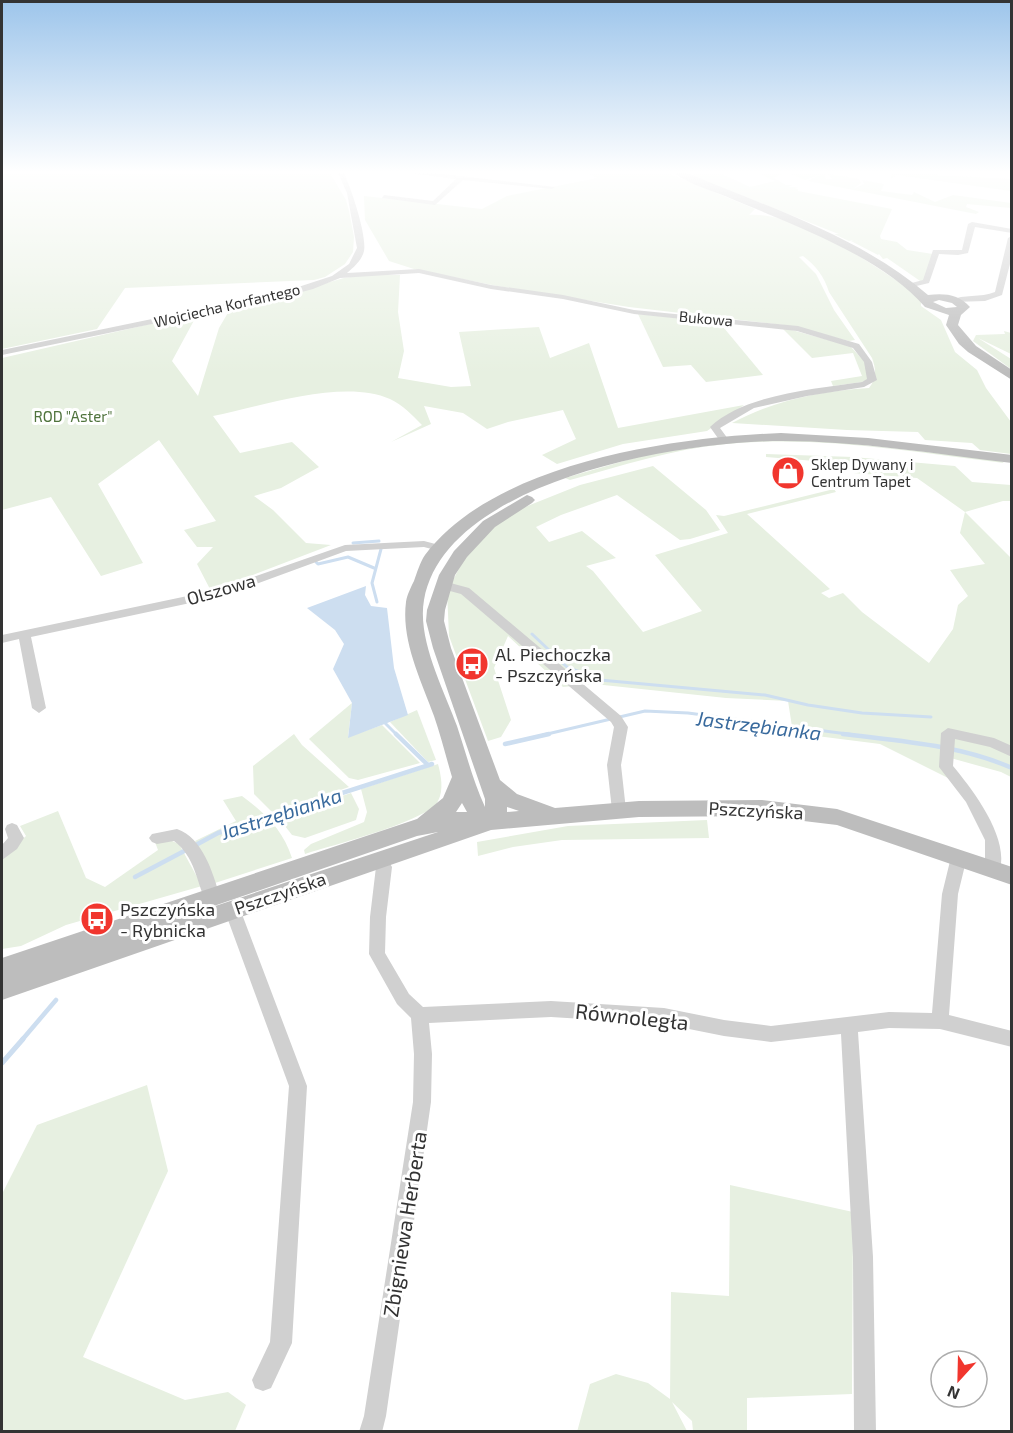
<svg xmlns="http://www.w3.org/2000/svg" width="1013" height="1433" viewBox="0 0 1013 1433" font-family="'Exo 2',sans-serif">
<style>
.green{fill:#e7f0e1}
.water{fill:#cddef0}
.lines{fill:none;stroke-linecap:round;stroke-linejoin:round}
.stream-far2{stroke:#cddef0;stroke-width:3}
.stream-far1{stroke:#cddef0;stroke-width:4.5}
.stream{stroke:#cddef0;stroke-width:5}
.street{fill:#d0d0d0;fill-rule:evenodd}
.secondary{fill:#bdbdbd;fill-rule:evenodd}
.labels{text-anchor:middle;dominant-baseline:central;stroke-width:6;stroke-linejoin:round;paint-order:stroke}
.far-street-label{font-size:15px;fill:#333;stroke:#fff}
.far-park-label{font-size:15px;fill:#4f733c;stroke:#fff}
.far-poi-label{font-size:15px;fill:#333;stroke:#fff;text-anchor:start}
.street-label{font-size:18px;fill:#333;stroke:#fff}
.poi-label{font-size:18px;fill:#333;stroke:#fff;text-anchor:start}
.water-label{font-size:20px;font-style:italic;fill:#396a9d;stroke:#fff}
.near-street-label{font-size:21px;fill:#333;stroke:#fff}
</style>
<rect width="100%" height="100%" fill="#fff"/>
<g class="green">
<polygon points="2,173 330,173 346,200 349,211 354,237 353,252 345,264 325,277 314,280 125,288 97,329 2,349"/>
<path d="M587 173H668L755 209 749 215C800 211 879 269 921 297V306L941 320 955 352 977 370 986 388 1011 422V454L980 450 972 443 925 440 918 432 847 430 732 423C775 400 821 391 869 388 877 378 876 369 872 358L829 292C824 276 816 266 803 256L799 257 816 274 834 310 855 340 849 341 784 325 629 307 497 286 414 269 389 261 365 220 364 196 482 209 507 196 597 178Z"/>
<polygon points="695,173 720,173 750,187 775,181 757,173 783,173 774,178 786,185 793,185 788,187 799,187 794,188 798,189 798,191 892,209 880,236 881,239 897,242 907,250 933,254 923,283 887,258 883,259 879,254 878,255 851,241 853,240 849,241 834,234 839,234 836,233 693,176"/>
<polygon points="788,173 825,174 826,179 812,180 832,179 828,174 831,174 859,179 861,183 853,189 864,184 862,180 884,184 881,191 912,195 914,192 935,202 953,195 1011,203 1011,208 967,204 966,207 979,212 976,214 808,181 819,175 805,180"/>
<polygon points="935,173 937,175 1011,179 1011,191 896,175 891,179 891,174"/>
<path d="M365 275H400L398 312 404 351 398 378 451 387 471 386 459 332 539 327 550 358 589 343 618 428 744 405 707 431 623 444 557 464 542 455 576 439 563 410 508 422 487 429 463 413 424 406 431 424 391 442 422 425C412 415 403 405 390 399 344 378 262 406 213 416L240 453 292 442 319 467 281 488 254 496 273 510 306 543 331 545 211 591 197 564 213 547H197L184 530 216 521 159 440 98 484 143 563 101 576 51 497 2 510V358L198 313 172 361 198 396 219 328 229 311 344 278Z"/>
<polygon points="638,314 719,322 763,375 706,382 691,365 663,367"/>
<polygon points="781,327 850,346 865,362 869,379 862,382 833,386 831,381 862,376 853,353 812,358"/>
<polygon points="1004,331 1011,333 1011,354 978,338 1011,359 1011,369 973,341 976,335 1005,334"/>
<path d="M750 440H818L1000 460 1004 463C912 452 819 435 726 444 672 449 621 466 570 480L565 478 648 454Z"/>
<polygon points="766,454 853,457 955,466 972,482 1011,485 1011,501 1003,501 965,512 1011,558 1011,777 1001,772 947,757 950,779 880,744 793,733 788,701 726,698 594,684 563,687 508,636 494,668 511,720 501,737 488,741 449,636 447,591 468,552 505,515 580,485 653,466 706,510 720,530 690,539 680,540 617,495 561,515 536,527 549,542 582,531 616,558 586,566 593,571 643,632 702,611 655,555 728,533 716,515 724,516 834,489 836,492 747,514 830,589 821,593 829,598 843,593 862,612 929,663 953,629 958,605 968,596 950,570 985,564 960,533 965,512 917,478 853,473 851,464 766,457"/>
<polygon points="352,703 348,737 382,725 420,763 358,780 349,778 309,739"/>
<polygon points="417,710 436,760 428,762 390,722"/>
<polygon points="294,734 302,745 349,787 273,813 254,794 253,766"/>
<path d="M438 764C441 775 444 790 438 801 429 821 329 846 305 854L304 850 311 844 364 822 367 812 361 789Z"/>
<polygon points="351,793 359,809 356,820 305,838 292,835 278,817"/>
<path d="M242 796C265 813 283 830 292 858L215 883 195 841 236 821 223 800Z"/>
<polygon points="58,811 86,878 105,887 158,850 155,842 172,841 179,844 202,886 66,925 21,946 2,949 2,859 26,836 20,826"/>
<polygon points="707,820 709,838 562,840 513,847 478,856 477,842 568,826"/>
<polygon points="147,1085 168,1171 83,1357 185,1400 228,1392 246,1405 235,1431 2,1431 2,1194 37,1125"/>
<polygon points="730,1185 853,1212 852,1394 747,1398 747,1431 693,1431 692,1421 672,1402 687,1431 577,1432 590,1384 616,1374 648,1383 670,1399 671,1292 729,1296"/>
</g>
<polygon class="water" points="366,586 365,595 371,606 387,608 394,668 408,715 348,738 352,703 333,669 344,644 335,630 307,608"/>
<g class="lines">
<g class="stream-far2">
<polyline points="353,543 379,541"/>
<polyline points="316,562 318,564 348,557 374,568"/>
<polyline points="377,602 372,583 381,549"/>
<polyline points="532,634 567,667 600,680 765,695 808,705 862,713 931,717"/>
<polyline points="385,723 397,735"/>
<polyline points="543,735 645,711 688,713 855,735"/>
</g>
<g class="stream-far1">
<polyline points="396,734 428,765"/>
<path d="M843 734C899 741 960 745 1012 768"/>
<polyline points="505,744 549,734"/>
<polyline points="194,846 218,833 432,764"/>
<polyline points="135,877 188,849"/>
<polyline points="22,1040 56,1000"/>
</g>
<polyline class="stream" points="2,1063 23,1039"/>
<g class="street">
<path d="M338 173H344C351 188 367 235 364 251 362 260 354 267 347 273L419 269 491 285 563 295 634 310 798 326 859 344 872 362 877 380 864 387 807 396 754 408 720 428 728 439 723 442 720 441 710 427C745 394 815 389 862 382L867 379 864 362 853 348 797 331 634 314 563 299 491 289 419 273 340 278 313 289 283 297 2 355V350L283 292 332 276 349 264 357 248 347 193Z"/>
<polygon points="408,173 434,173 555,187 552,189 463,180 435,205 382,198 384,195 433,201 456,179"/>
<polygon points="972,222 1012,229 1012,233 975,227 968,253 958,255 939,254 929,283 908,288 908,284 923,280 933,250 962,250 968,224"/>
<path d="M1012 236V256L1002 295 985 301 953 302 952 300C962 294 981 298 995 292L1008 238Z"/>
<polygon points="424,541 443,546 445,548 439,551 424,547 346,551 223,596 31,637 46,708 39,713 32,708 19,639 2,643 2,635 216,590 345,545"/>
<polygon points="443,581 469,588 621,716 628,727 621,765 626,810 624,814 614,814 612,810 607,765 614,727 611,722 461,594 439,588 437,585 439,582"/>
<path d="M948 728 994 738 1012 746V757L990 747 955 739 953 766C973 790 1013 842 998 874L993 876 988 874 985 870V840L966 802 939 767 941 733Z"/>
<polygon points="12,823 17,825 24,838 17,849 2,860 2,845 8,838 5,829 7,825"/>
<path d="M177 829C203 838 213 873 220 897L218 902 212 904 206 902C196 880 195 857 174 841L157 844 152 842 149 838 152 834Z"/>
<polygon points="959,851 964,853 967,857 958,894 949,1015 1012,1031 1012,1047 940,1029 889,1028 858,1032 873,1257 876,1432 854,1432 853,1257 841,1034 771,1042 724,1036 664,1024 551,1017 429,1023 432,1054 431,1102 386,1416 382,1432 359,1432 364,1416 413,1102 414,1054 411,1018 397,1004 369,954 370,917 376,867 372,859 375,855 380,853 385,855 392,867 386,917 385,953 409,994 423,1007 551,1001 664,1008 724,1020 771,1026 889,1012 932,1013 942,894 951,857 954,853"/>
<polygon points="232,902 238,904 240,909 307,1086 292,1343 271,1388 263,1391 255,1388 252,1380 270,1342 289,1086 224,909 226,904"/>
</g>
<g class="secondary">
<path d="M674 173H687C768 207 861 237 928 295 944 293 959 294 970 307L961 315 958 325 976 346 1012 370V380L968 352 959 344 946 325 949 315 925 307C882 257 794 225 732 199 714 191 690 185 674 173ZM939 300 952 303 957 307 946 308 933 302Z"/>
<path d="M781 433 868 438 1012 455V463C935 454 859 441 782 441 682 441 445 480 424 600 417 640 444 690 457 726 466 753 473 781 485 807V799L433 648 426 621 427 610 439 575 454 551 483 521 527 495 532 497 535 500 532 503 495 527 467 557 455 575 445 610 444 621 451 648 500 780 517 794 555 808 639 801 762 800 837 809 1012 867V885L837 825 762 816 639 817 491 830 2 1000V958L417 819 443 798 452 777C446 757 441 736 434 716 421 680 401 641 406 602 407 595 411 587 414 581 417 573 420 562 425 555 494 463 673 437 781 433ZM462 803 467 812H456ZM507 807 519 811 507 812ZM438 832 176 919 417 836Z"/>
</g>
</g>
<linearGradient id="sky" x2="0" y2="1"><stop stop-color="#9dc5eb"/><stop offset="0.46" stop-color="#fff"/><stop offset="1" stop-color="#fff" stop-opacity="0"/></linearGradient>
<rect width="1013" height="374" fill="url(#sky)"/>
<defs>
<symbol id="shop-disc" viewBox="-11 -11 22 22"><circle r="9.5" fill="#f1362e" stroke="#fff"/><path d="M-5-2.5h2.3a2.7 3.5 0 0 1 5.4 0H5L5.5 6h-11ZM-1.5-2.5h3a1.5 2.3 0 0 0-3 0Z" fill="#fff"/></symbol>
<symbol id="bus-disc" viewBox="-11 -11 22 22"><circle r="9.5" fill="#f1362e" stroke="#fff"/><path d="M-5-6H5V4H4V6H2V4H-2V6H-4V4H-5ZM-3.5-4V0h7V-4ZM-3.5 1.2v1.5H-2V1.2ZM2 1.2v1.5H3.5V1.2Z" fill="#fff"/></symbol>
</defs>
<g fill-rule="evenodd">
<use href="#shop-disc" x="769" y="454" width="38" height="38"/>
<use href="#bus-disc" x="453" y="645" width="38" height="38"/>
<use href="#bus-disc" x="78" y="900" width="38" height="38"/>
</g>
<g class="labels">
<g class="far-street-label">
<text transform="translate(227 305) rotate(-13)">Wojciecha Korfantego</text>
<text transform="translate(706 318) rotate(5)">Bukowa</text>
</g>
<g class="far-park-label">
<text x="73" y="416">ROD "Aster"</text>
</g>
<g class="far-poi-label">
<text x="811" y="464">Sklep Dywany i<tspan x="811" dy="17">Centrum Tapet</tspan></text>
</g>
<g class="street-label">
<text transform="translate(221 589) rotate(-16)">Olszowa</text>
<text transform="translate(756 810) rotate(3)">Pszczyńska</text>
<text transform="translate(280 893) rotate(-19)">Pszczyńska</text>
</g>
<g class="poi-label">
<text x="495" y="654">Al. Piechoczka<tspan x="495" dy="21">- Pszczyńska</tspan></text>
<text x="120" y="909">Pszczyńska<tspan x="120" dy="21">- Rybnicka</tspan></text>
</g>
<g class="water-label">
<text transform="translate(759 725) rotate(7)">Jastrzębianka</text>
<text transform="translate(281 813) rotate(-18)">Jastrzębianka</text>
</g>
<g class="near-street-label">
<text transform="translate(632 1016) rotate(6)">Równoległa</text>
<text transform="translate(404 1224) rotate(-81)">Zbigniewa Herberta</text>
</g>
</g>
<rect width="1013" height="1433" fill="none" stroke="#333333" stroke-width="6"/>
<g transform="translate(959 1379) rotate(202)"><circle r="28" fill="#ffffff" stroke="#adadad" stroke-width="1.5"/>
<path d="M0-4.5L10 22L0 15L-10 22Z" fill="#f1362e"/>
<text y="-9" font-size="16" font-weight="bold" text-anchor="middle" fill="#333333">N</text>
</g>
</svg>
